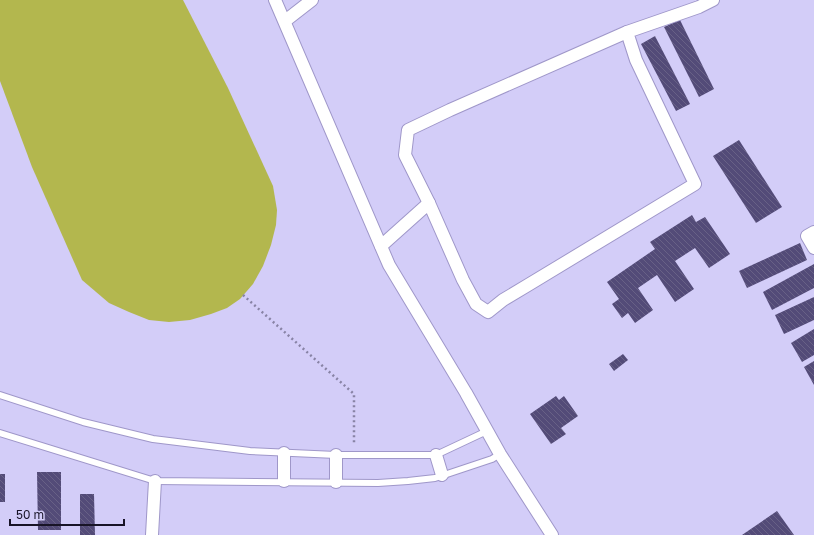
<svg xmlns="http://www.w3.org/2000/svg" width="814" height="535" viewBox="0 0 814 535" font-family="'Golos Text',sans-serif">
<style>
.green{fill:#b3b74e}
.building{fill:url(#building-back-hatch)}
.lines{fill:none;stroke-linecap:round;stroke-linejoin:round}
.service-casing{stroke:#9f97c9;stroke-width:8}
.minor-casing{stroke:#9f97c9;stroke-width:14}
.path{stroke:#8883a5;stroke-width:2.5;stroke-dasharray:2 3;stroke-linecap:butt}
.service{stroke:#fff;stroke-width:6}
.minor{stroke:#fff;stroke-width:12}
</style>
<defs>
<pattern id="building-back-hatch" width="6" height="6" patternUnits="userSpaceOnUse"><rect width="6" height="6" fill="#534b78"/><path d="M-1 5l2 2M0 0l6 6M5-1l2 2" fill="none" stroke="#686186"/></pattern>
</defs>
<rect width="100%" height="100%" fill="#d3cdf8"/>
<polygon class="green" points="0,0 183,0 228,88 273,186 277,210 276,225 271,245 263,266 253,284 240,299 227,308 211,314 190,320 169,322 149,320 129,312 109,303 82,280 32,167 0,81"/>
<g class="building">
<polygon points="680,20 714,89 699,97 664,27"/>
<polygon points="655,36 690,104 676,111 641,44"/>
<polygon points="739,140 782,207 756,223 713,156"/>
<polygon points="692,215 696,222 705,217 730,254 709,268 695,248 675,261 694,289 675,302 657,275 638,288 653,310 635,323 628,313 622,318 612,304 619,299 607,282 655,249 650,242"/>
<polygon points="800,243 807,260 747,288 739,271"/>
<polygon points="814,264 814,288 772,310 763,292"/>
<polygon points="814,297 814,320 784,334 775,315"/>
<polygon points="814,329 814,355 802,362 791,343"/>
<polygon points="623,354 628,360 614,371 609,364"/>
<polygon points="814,361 814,385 804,367"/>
<polygon points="556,396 559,400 564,396 578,416 561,428 566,434 551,444 530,414"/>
<polygon points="37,472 61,472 61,530 38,530"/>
<rect x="0" y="474" width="5" height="28"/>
<polygon points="80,494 94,494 95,535 80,535"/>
<polygon points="777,511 794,535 742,535"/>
</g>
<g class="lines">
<defs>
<g id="service">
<polyline points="0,395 83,422 153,439 250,451 336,455 436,455 487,431"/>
<polyline points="0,433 155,481 378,483 408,481 435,478 492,459 500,454"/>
</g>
<g id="minor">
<polyline points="275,0 389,265 466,393 500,454 552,535"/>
<polyline points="285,21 312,0"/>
<polyline points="429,203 405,155 408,130 450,110 627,32"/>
<polyline points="814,232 807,236 814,248"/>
<polyline points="381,246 429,203 463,280 476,304 488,312 503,300 528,285 695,184 636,60 627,32 699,7 713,0"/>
<polyline points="284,453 284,481"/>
<polyline points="336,455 336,482"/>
<polyline points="436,455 442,475"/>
<polyline points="152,535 155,481"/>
</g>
</defs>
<use href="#service" class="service-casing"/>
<use href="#minor" class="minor-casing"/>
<polyline class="path" points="243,295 354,394 354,445"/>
<use href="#service" class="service"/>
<use href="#minor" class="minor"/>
</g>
<path d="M10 519v6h114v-6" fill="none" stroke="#181427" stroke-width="2"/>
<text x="16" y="519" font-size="12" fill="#181427" stroke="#d3cdf8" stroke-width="3" paint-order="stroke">50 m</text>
</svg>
